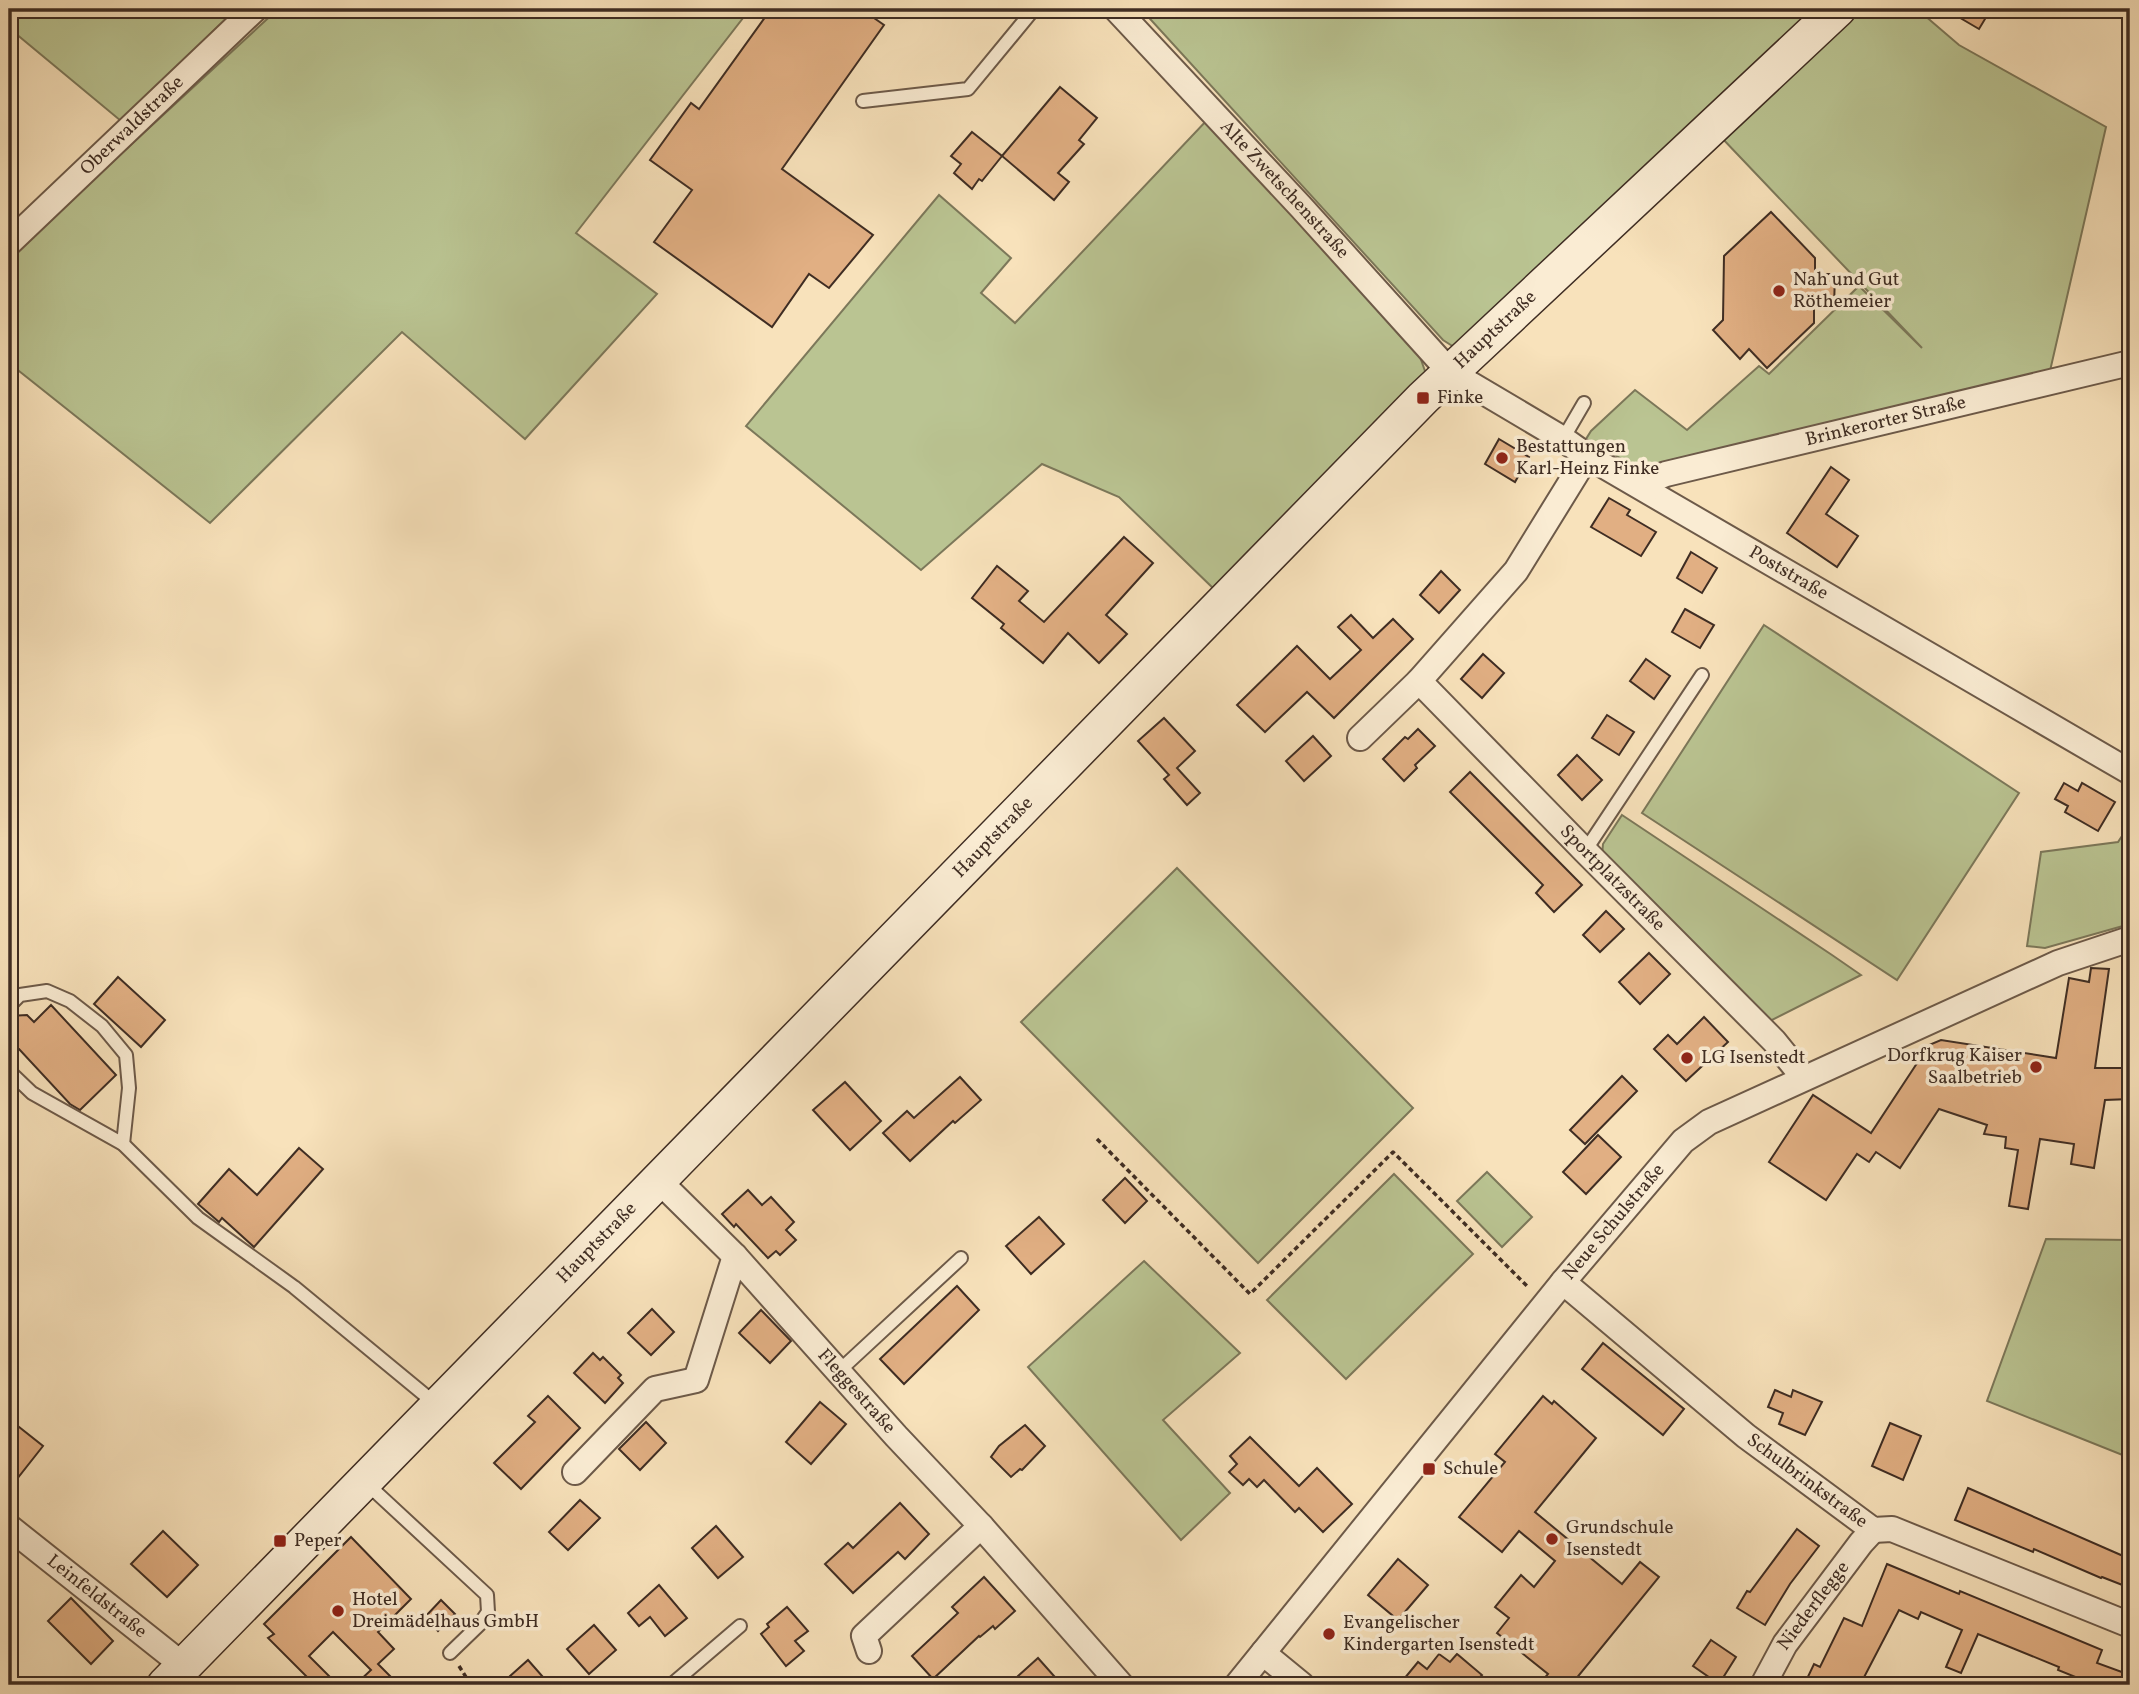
<svg xmlns="http://www.w3.org/2000/svg" width="2139" height="1694" viewBox="0 0 2139 1694" font-family="Vollkorn,serif">
<style>
.green{fill:#bac492;stroke:#7c785a;stroke-width:2}
.building{fill:#e1af83;stroke:#3f2d23;stroke-width:2}
.lines{fill:none;stroke-linecap:round;stroke-linejoin:round}
.lane-casing{stroke:#6d5a49;stroke-width:16}
.street-casing{stroke:#6d5a49;stroke-width:28}
.secondary-casing{stroke:#3f2d23;stroke-width:38}
.path{stroke:#3f2d23;stroke-width:3.5;stroke-dasharray:5 3.5;stroke-linecap:butt}
.lane{stroke:#faecd3;stroke-width:12}
.street{stroke:#faecd3;stroke-width:24}
.secondary{stroke:#faecd3;stroke-width:35}
.poi-dot{fill:#8f2418;stroke:#faecd3;stroke-width:2.5}
.labels{text-anchor:middle;dominant-baseline:central;stroke-width:7;stroke-linejoin:round;paint-order:stroke}
.street-label{font-size:19px;fill:#3f2d23;stroke:#faecd3}
.poi-label{font-size:19px;fill:#3f2d23;stroke:#faecd3;text-anchor:start}
</style>
<rect width="100%" height="100%" fill="#f8e2bb"/>
<filter id="stains"><feTurbulence type="fractalNoise" baseFrequency=".00286" numOctaves="4"/><feColorMatrix values="0 0 0 0 .2 0 0 0 0 .09 0 0 0 0 .02 0 0 0 .5 -.17"/></filter>
<radialGradient id="worn" r=".72"><stop offset=".6" stop-color="#630" stop-opacity="0"/><stop offset="1" stop-color="#630" stop-opacity=".3"/></radialGradient>
<g class="green">
<polygon points="9,9 236,9 121,121 9,28"/>
<polygon points="278,9 750,9 576,233 657,294 525,439 402,332 210,523 9,363 9,257"/>
<polygon points="1141,9 1813,9 1454,347 1443,340"/>
<polygon points="1857,9 1917,9 1959,45 2106,127 2050,371 1638,468 1586,439 1591,431 1635,390 1687,430 1759,366 1769,374 1859,286 1922,348 1720,136"/>
<polygon points="1208,119 1418,351 1426,374 1215,590 1119,497 1042,464 921,570 746,426 939,195 1011,258 981,293 1015,323"/>
<polygon points="1764,625 2019,793 1897,980 1642,813"/>
<polygon points="1622,815 1832,955 1861,975 1768,1022 1602,856 1603,844"/>
<polygon points="2130,824 2130,924 2045,948 2027,946 2041,852 2118,842"/>
<polygon points="1177,868 1413,1108 1258,1263 1021,1022"/>
<polygon points="1487,1172 1532,1217 1502,1247 1457,1201"/>
<polygon points="1394,1174 1473,1254 1346,1379 1267,1300"/>
<polygon points="2046,1239 2130,1240 2130,1458 1987,1401"/>
<polygon points="1144,1261 1240,1353 1163,1420 1230,1493 1181,1540 1028,1367"/>
</g>
<g class="building">
<polygon points="771,9 861,9 884,25 782,169 873,235 829,288 809,274 772,327 654,242 692,190 650,160 691,103 699,109"/>
<polygon points="1945,9 1991,9 1979,29"/>
<polygon points="1060,87 1097,118 1079,140 1084,144 1058,173 1069,182 1054,200 1002,156"/>
<polygon points="972,132 1002,156 982,181 979,179 972,189 954,173 961,164 951,156"/>
<polygon points="1771,212 1815,258 1815,274 1835,274 1834,307 1814,307 1814,323 1767,368 1749,349 1740,359 1713,330 1723,320 1724,256"/>
<polygon points="1499,439 1529,457 1515,482 1485,464"/>
<polygon points="1831,467 1849,480 1826,514 1858,536 1837,567 1787,533"/>
<polygon points="1609,498 1630,510 1627,515 1656,532 1641,556 1591,527"/>
<polygon points="1124,537 1153,563 1106,615 1127,634 1099,663 1068,633 1043,663 1001,628 1004,624 972,598 997,566 1028,591 1019,601 1044,622"/>
<polygon points="1691,552 1717,568 1702,593 1677,578"/>
<polygon points="1441,571 1460,590 1439,613 1420,595"/>
<polygon points="1685,609 1714,625 1700,648 1672,632"/>
<polygon points="1351,615 1373,638 1393,619 1413,639 1334,718 1307,692 1265,732 1237,705 1297,646 1330,679 1361,650 1338,627"/>
<polygon points="1483,654 1504,673 1482,698 1461,679"/>
<polygon points="1646,659 1670,676 1654,699 1630,681"/>
<polygon points="1607,715 1634,732 1619,755 1592,738"/>
<polygon points="1164,718 1195,751 1177,768 1200,793 1187,805 1164,779 1169,775 1138,741"/>
<polygon points="1418,729 1435,746 1415,765 1417,768 1404,781 1383,759 1405,737 1408,739"/>
<polygon points="1313,736 1331,756 1304,781 1286,761"/>
<polygon points="1577,755 1602,780 1582,800 1558,775"/>
<polygon points="1470,772 1582,885 1554,912 1536,893 1543,885 1450,792"/>
<polygon points="2064,783 2078,791 2082,783 2115,802 2098,831 2065,812 2068,806 2055,799"/>
<polygon points="1606,911 1624,929 1600,952 1583,935"/>
<polygon points="1649,953 1670,974 1640,1004 1619,982"/>
<polygon points="2091,968 2109,969 2095,1068 2130,1068 2130,1099 2105,1100 2094,1168 2071,1164 2074,1144 2040,1139 2028,1209 2009,1206 2018,1150 2005,1148 2006,1137 1984,1134 1987,1125 1939,1109 1900,1168 1876,1152 1869,1162 1857,1154 1826,1200 1769,1162 1813,1095 1871,1133 1929,1045 1941,1040 2056,1058 2069,978 2089,982"/>
<polygon points="118,977 165,1020 141,1047 94,1004"/>
<polygon points="51,1005 116,1075 80,1110 70,1104 19,1049 15,1049 9,1044 9,1016 27,1015 34,1022"/>
<polygon points="1704,1017 1728,1042 1686,1081 1654,1049 1668,1035 1677,1044"/>
<polygon points="1622,1076 1637,1091 1585,1144 1570,1130"/>
<polygon points="960,1077 981,1100 955,1123 953,1121 910,1161 883,1133 907,1111 914,1118"/>
<polygon points="845,1082 881,1121 850,1150 813,1110"/>
<polygon points="1598,1135 1621,1157 1586,1194 1563,1172"/>
<polygon points="299,1148 323,1169 254,1247 222,1218 219,1222 198,1204 229,1169 257,1195"/>
<polygon points="1125,1178 1147,1201 1125,1223 1103,1200"/>
<polygon points="748,1190 762,1205 771,1197 794,1222 786,1230 796,1240 780,1255 776,1251 768,1258 736,1224 734,1227 722,1214"/>
<polygon points="1039,1217 1064,1244 1031,1274 1006,1246"/>
<polygon points="957,1286 979,1310 904,1384 880,1359"/>
<polygon points="652,1309 674,1332 651,1355 628,1333"/>
<polygon points="761,1310 791,1341 770,1363 739,1333"/>
<polygon points="1603,1343 1684,1409 1663,1435 1582,1369"/>
<polygon points="593,1353 600,1360 603,1357 621,1375 618,1378 623,1383 605,1403 574,1373"/>
<polygon points="1775,1390 1791,1397 1793,1390 1822,1402 1805,1435 1779,1424 1783,1413 1768,1407"/>
<polygon points="548,1396 580,1428 521,1489 494,1463 535,1422 528,1416"/>
<polygon points="1543,1396 1552,1404 1554,1401 1596,1438 1535,1512 1622,1584 1640,1562 1659,1577 1571,1685 1539,1685 1548,1674 1497,1633 1509,1618 1495,1607 1521,1575 1534,1587 1555,1561 1519,1531 1502,1552 1459,1517 1505,1462 1495,1454"/>
<polygon points="820,1402 846,1424 811,1464 786,1442"/>
<polygon points="9,1419 43,1446 9,1489"/>
<polygon points="646,1422 666,1443 640,1470 619,1449"/>
<polygon points="1890,1423 1921,1436 1903,1480 1872,1466"/>
<polygon points="1025,1425 1045,1446 1022,1470 1020,1469 1011,1477 991,1457 999,1446"/>
<polygon points="1250,1437 1299,1486 1317,1468 1352,1504 1323,1532 1299,1508 1295,1512 1264,1480 1257,1487 1249,1479 1243,1485 1229,1472 1237,1464 1230,1456"/>
<polygon points="1968,1488 2130,1559 2130,1588 2102,1577 2101,1578 2034,1549 2033,1552 1955,1520"/>
<polygon points="580,1500 600,1518 568,1550 549,1532"/>
<polygon points="900,1503 929,1534 905,1559 898,1552 853,1593 825,1564 848,1543 853,1548"/>
<polygon points="716,1526 743,1557 718,1578 692,1548"/>
<polygon points="1797,1529 1819,1546 1790,1584 1765,1625 1737,1608 1747,1591 1750,1592"/>
<polygon points="163,1531 198,1565 167,1597 131,1564"/>
<polygon points="351,1537 411,1599 378,1632 394,1649 378,1664 391,1677 383,1685 355,1685 371,1670 333,1632 309,1656 338,1685 315,1685 268,1638 274,1634 264,1624"/>
<polygon points="1398,1559 1428,1585 1398,1620 1368,1595"/>
<polygon points="1887,1564 1959,1594 1960,1591 2102,1650 2097,1663 2130,1675 2130,1685 2095,1685 2058,1670 2059,1667 1978,1634 1961,1673 1946,1667 1962,1630 1921,1612 1918,1619 1899,1610 1860,1685 1804,1685 1814,1664 1820,1667 1844,1618 1862,1626"/>
<polygon points="984,1577 1015,1611 995,1629 993,1626 980,1637 979,1636 933,1679 912,1656 958,1613 952,1607"/>
<polygon points="659,1585 687,1618 665,1636 650,1617 639,1626 628,1613"/>
<polygon points="71,1598 113,1641 91,1664 48,1621"/>
<polygon points="441,1600 455,1614 438,1631 425,1617"/>
<polygon points="787,1607 808,1631 795,1641 804,1651 786,1666 761,1634 769,1627 767,1624"/>
<polygon points="594,1625 616,1650 589,1674 567,1649"/>
<polygon points="1711,1640 1736,1657 1719,1684 1693,1666"/>
<polygon points="1439,1654 1450,1662 1457,1654 1482,1675 1473,1685 1399,1685 1418,1662 1427,1669"/>
<polygon points="1038,1658 1062,1685 1008,1685"/>
<polygon points="528,1660 550,1685 500,1685"/>
</g>
<g class="lines">
<defs>
<g id="lane">
<polyline points="863,101 968,89 1034,9"/>
<polyline points="1563,439 1584,403"/>
<polyline points="1585,851 1702,675"/>
<polyline points="9,1006 20,995 47,991 70,1001 102,1026 126,1055 129,1088 123,1144"/>
<polyline points="9,1071 32,1093 123,1144 198,1218 294,1287 437,1405"/>
<polyline points="839,1371 961,1258"/>
<polyline points="365,1482 487,1595 488,1612 479,1625 450,1653"/>
<polyline points="671,1685 740,1626"/>
</g>
<g id="street">
<path id="s1" d="M1116 9 1301 207 1450 372 1563 439 1587 456 2130 772"/>
<path id="s2" d="M9 243 255 9"/>
<path id="s3" d="M1647 490 1654 479 1666 474 2130 363"/>
<path id="s4" d="M1419 681 1585 851 1774 1041 1804 1078"/>
<polyline points="1360,738 1419,681 1516,571 1587,456"/>
<path id="s5" d="M658 1180 735 1256 896 1436 981 1526 1121 1685"/>
<path id="s6" d="M1563 1282 1746 1436 1873 1530 1892 1529 2130 1625"/>
<polyline points="575,1472 655,1389 696,1380 735,1256"/>
<path id="s7" d="M9 1527 184 1666"/>
<polyline points="869,1651 864,1636 981,1526"/>
<polyline points="1263,1653 1302,1685"/>
<path id="s8" d="M1237 1685 1563 1282 1683 1141 1709 1122 2058 963 2130 939"/>
<path id="s9" d="M1763 1685 1785 1644 1861 1543 1873 1530"/>
</g>
<g id="secondary">
<path id="s10" d="M165 1685 1423 398 1838 9"/>
</g>
</defs>
<use href="#lane" class="lane-casing"/>
<use href="#street" class="street-casing"/>
<use href="#secondary" class="secondary-casing"/>
<g class="path">
<polyline points="1097,1139 1250,1294 1393,1152 1529,1288"/>
<polyline points="459,1666 471,1685"/>
</g>
<use href="#lane" class="lane"/>
<use href="#street" class="street"/>
<use href="#secondary" class="secondary"/>
</g>
<g class="poi-dot">
<circle cx="1779" cy="291" r="7"/>
<rect x="1416" y="391" width="14" height="14" rx="3.5"/>
<circle cx="1502" cy="458" r="7"/>
<circle cx="1687" cy="1058" r="7"/>
<circle cx="2036" cy="1067" r="7"/>
<rect x="1422" y="1462" width="14" height="14" rx="3.5"/>
<circle cx="1552" cy="1539" r="7"/>
<rect x="273" y="1534" width="14" height="14" rx="3.5"/>
<circle cx="338" cy="1611" r="7"/>
<circle cx="1329" cy="1634" r="7"/>
</g>
<g class="labels">
<g class="street-label">
<text stroke="none"><textPath href="#s2" startOffset="170">Oberwaldstraße</textPath></text>
<text stroke="none"><textPath href="#s1" startOffset="247">Alte Zwetschenstraße</textPath></text>
<text stroke="none"><textPath href="#s10" startOffset="1899">Hauptstraße</textPath></text>
<text stroke="none"><textPath href="#s3" startOffset="252">Brinkerorter Straße</textPath></text>
<text stroke="none"><textPath href="#s1" startOffset="887">Poststraße</textPath></text>
<text stroke="none"><textPath href="#s10" startOffset="1185">Hauptstraße</textPath></text>
<text stroke="none"><textPath href="#s4" startOffset="276">Sportplatzstraße</textPath></text>
<text stroke="none"><textPath href="#s8" startOffset="597">Neue Schulstraße</textPath></text>
<text stroke="none"><textPath href="#s10" startOffset="618">Hauptstraße</textPath></text>
<text stroke="none"><textPath href="#s5" startOffset="290">Fleggestraße</textPath></text>
<text stroke="none"><textPath href="#s6" startOffset="315">Schulbrinkstraße</textPath></text>
<text stroke="none"><textPath href="#s7" startOffset="112">Leinfeldstraße</textPath></text>
<text stroke="none"><textPath href="#s9" startOffset="94">Niederflegge</textPath></text>
</g>
<g class="poi-label">
<text x="1793" y="280">Nah und Gut<tspan x="1793" dy="22">Röthemeier</tspan></text>
<text x="1437" y="398">Finke</text>
<text x="1516" y="447">Bestattungen<tspan x="1516" dy="22">Karl-Heinz Finke</tspan></text>
<text x="2022" y="1056" text-anchor="end">Dorfkrug Kaiser<tspan x="2022" dy="22">Saalbetrieb</tspan></text>
<text x="1701" y="1058">LG Isenstedt</text>
<text x="1443" y="1469">Schule</text>
<text x="1566" y="1528">Grundschule<tspan x="1566" dy="22">Isenstedt</tspan></text>
<text x="294" y="1541">Peper</text>
<text x="352" y="1600">Hotel<tspan x="352" dy="22">Dreimädelhaus GmbH</tspan></text>
<text x="1343" y="1623">Evangelischer<tspan x="1343" dy="22">Kindergarten Isenstedt</tspan></text>
</g>
</g>
<rect width="2139" height="1694" fill="none" stroke="#f8e2bb" stroke-width="35"/>
<rect x="10" y="10" width="2118" height="1673" fill="none" stroke="#3f2d23" stroke-width="3.5"/>
<rect x="18" y="18" width="2104" height="1659" fill="none" stroke="#3f2d23" stroke-width="2"/>
<rect width="100%" height="100%" filter="url(#stains)"/>
<rect width="100%" height="100%" fill="url(#worn)"/>
</svg>
